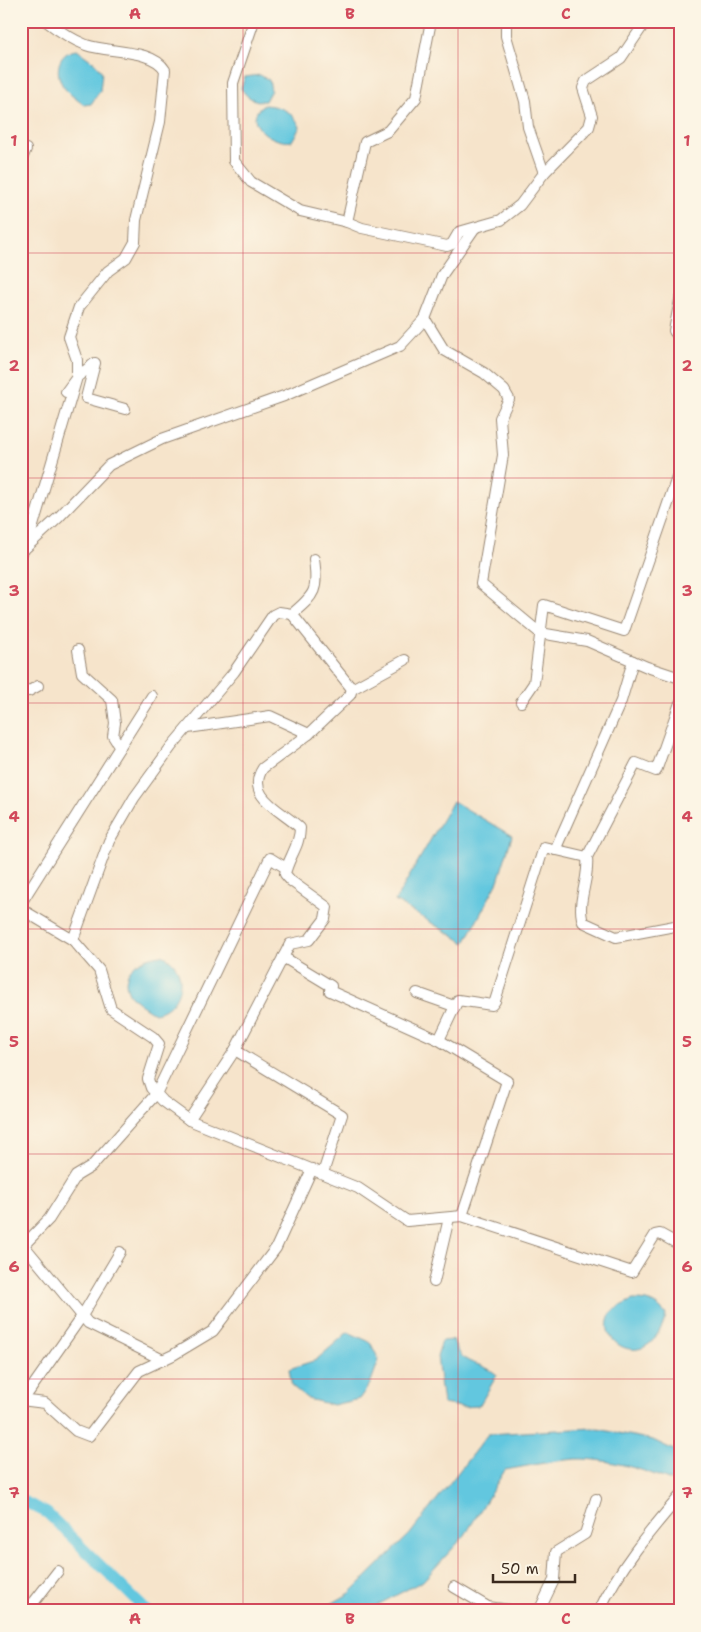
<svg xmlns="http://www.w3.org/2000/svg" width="701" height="1632" viewBox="0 0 701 1632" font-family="'Shantell Sans',sans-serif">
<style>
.water{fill:#62c7df;stroke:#4e787e}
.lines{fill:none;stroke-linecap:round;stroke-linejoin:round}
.canal{stroke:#62c7df;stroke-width:11}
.street-casing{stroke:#988774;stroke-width:12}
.street{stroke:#fff;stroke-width:10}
.grid{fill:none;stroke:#d1495b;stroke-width:1;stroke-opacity:0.55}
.neatline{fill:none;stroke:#d1495b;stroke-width:2}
.grid-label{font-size:16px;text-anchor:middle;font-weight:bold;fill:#d1495b}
</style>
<rect width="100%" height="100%" fill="#fcf5e5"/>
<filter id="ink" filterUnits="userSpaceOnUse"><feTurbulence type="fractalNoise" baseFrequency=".02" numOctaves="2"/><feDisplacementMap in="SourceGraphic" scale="10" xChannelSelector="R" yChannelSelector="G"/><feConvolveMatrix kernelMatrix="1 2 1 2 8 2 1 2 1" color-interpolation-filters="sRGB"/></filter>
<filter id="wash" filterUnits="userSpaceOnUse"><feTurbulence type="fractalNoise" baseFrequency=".0096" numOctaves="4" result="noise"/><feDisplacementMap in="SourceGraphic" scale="20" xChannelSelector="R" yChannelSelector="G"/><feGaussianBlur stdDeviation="1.12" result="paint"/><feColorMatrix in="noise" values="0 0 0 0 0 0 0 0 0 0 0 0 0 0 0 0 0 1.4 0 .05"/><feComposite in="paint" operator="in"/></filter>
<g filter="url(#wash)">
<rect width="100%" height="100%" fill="#f6e4cb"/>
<g class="water">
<path d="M77 50 95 63 102 72 100 91 91 104 84 105C79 101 73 97 68 92 53 78 55 52 77 50Z"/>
<path d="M260 75 269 80 271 90 265 101C254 102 246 97 241 88L245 77Z"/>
<path d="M264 105C281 106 294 112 300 127L292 141C273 145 239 121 264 105Z"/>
<polygon points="453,801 512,836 498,881 465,943 395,901"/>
<path d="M162 955C193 969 180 1011 154 1013 146 1008 134 1001 129 993 117 970 144 956 162 955Z"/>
<path d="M633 1300C648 1300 655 1302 666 1314 665 1322 661 1328 657 1335 638 1366 597 1341 610 1315 614 1308 626 1303 633 1300Z"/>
<polygon points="348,1332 370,1342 379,1360 370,1384 359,1399 333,1405 308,1399 292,1386 289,1369 316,1360"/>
<path d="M453 1340C464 1370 477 1358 497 1375L479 1406 462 1407 443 1404 437 1356 442 1341Z"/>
<path d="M593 1428 653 1440 680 1453V1485C649 1471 609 1458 575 1459 551 1461 528 1466 505 1470L465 1535 423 1581 366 1611H319L350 1593 410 1534 488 1434Z"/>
</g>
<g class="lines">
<polyline class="canal" points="21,1500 47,1513 147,1611"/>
</g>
</g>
<g filter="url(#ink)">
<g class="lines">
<defs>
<g id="street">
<path d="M46 21C59 31 71 39 86 45 109 53 153 49 165 70L160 122 136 220 135 242 126 258 108 271 79 307 69 337 77 360V377L66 392"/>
<polyline points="254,21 233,83 234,161 251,182 300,211 347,222 362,228 447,246 452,244 459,232 501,220 520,205 544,173 589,127 592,116 583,88 586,81 621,58 646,21"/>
<polyline points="506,21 506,36 525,101 528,127 544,173"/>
<polyline points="21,148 26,149 21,161"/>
<polyline points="347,222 365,142 388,131 416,98 431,21"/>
<polyline points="680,300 674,331 680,338"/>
<polyline points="425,319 444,350 484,373 504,390 509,399 500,418 503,455 481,584 540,633 587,641 647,667 680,678"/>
<polyline points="27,546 77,377 95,363 86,398 125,409"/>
<polyline points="21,552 58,518 109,465 162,439 284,396 400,346 425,319 442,275 474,229"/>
<polyline points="292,614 352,689"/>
<polyline points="78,650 82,673 112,700 115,723 113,736 120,747"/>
<polyline points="21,688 29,691 38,686"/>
<polyline points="521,702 534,683 544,605 624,631 680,469"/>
<polyline points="188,728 270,716 309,734"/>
<polyline points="555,850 621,701 633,661"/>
<path d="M587 857C590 879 576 901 583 922L616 937 680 925"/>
<polyline points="21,903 152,696"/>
<polyline points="21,909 73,940 99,970 111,1009 153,1037 159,1044 148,1079 151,1088 163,1101 189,1120 358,1188 407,1221 462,1216 632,1272 655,1235 660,1234 680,1245"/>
<path d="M73 940 109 841 134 798 171 747 234 672 273 615 279 612 292 614C316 594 318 590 314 559"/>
<polyline points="283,957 331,986 330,991 439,1040 507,1081 462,1216"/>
<polyline points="417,993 454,1006"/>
<polyline points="439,1040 458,1000 492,1005 495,1001 544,847 587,857 636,763 656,771 680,703"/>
<polyline points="235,1050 342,1115 323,1173"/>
<path d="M189 1120 235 1050 290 944 309 940 325 919 327 907 291 881 285 874C288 858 300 846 300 828 283 811 244 797 263 768L309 734 350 695 352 689 405 660"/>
<polyline points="21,1242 88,1323 163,1360"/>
<polyline points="21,1248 49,1219 76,1176 91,1167 156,1094 270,858 286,868"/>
<polyline points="434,1282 449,1218"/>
<polyline points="21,1400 45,1403 76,1431 89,1436 139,1371 173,1355 213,1331 276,1248 312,1169"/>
<polyline points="21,1403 82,1316 120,1252"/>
<polyline points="454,1587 488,1607 518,1611"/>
<polyline points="27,1611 58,1571"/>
<polyline points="539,1611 554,1580 556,1552 585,1534 596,1499"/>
<path d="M599 1611C619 1568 649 1532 680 1496"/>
</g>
</defs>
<use href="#street" class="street-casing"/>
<use href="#street" class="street"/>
</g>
</g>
<path class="grid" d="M243 21V1611M458 21V1611M21 253H680M21 478H680M21 703H680M21 929H680M21 1154H680M21 1379H680"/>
<rect width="701" height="1632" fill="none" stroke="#fcf5e5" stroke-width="55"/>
<path d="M493 1574v8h82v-8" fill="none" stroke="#3b2a1e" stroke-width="2.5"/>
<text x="501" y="1574" font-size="15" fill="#3b2a1e" stroke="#fcf5e5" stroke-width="4" paint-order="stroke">50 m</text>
<rect x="28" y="28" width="646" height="1576" class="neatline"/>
<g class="grid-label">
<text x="135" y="19">A</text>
<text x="350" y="19">B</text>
<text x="566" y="19">C</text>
<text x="14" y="146">1</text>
<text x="687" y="146">1</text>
<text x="14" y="371">2</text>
<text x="687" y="371">2</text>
<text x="14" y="596">3</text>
<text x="687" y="596">3</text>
<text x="14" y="822">4</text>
<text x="687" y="822">4</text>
<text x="14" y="1047">5</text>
<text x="687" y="1047">5</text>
<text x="14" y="1272">6</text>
<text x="687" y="1272">6</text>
<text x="14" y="1498">7</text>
<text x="687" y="1498">7</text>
<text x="135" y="1624">A</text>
<text x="350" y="1624">B</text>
<text x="566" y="1624">C</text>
</g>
</svg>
